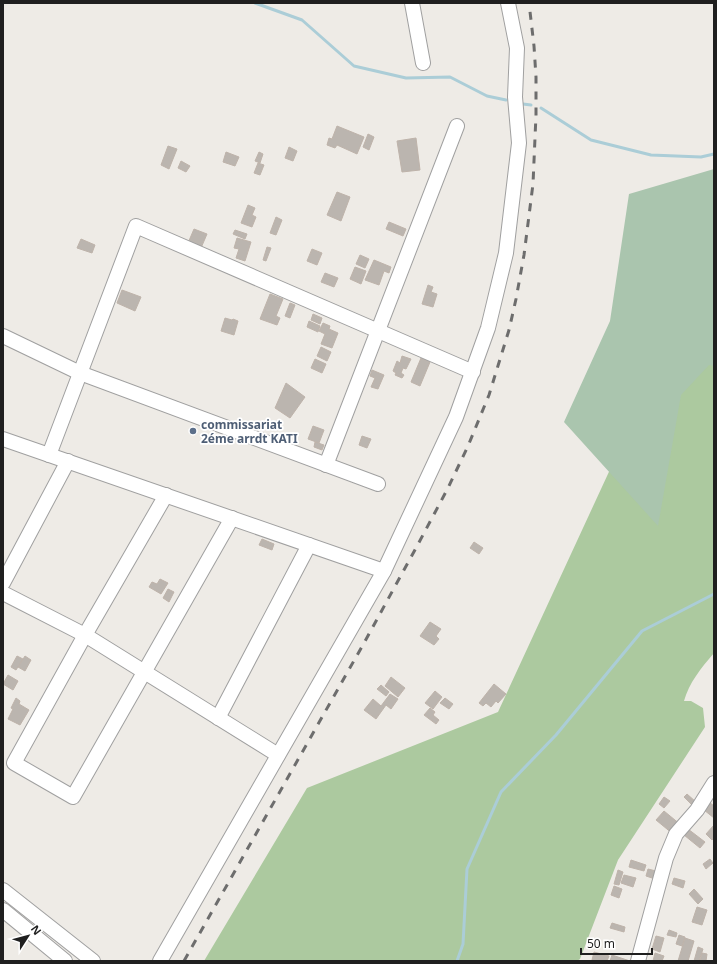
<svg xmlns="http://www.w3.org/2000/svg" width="717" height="964" viewBox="0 0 717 964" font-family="'Noto Sans',sans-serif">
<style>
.forest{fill:#acc99f}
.cemetery{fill:#aac5ae}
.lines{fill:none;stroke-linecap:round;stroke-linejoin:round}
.stream{stroke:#abcdd7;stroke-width:3}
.building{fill:#bbb5af;stroke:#beb3aa}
.minor-casing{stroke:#a0a0a0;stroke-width:16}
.minor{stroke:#fff;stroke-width:14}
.rail{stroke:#6d6d6d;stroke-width:3;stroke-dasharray:8 8;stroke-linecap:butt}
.service-dot{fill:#5c6f8a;stroke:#fff;stroke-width:1.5}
.labels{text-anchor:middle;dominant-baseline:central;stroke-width:3.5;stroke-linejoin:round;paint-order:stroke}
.service-label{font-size:12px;font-weight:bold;fill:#4e5e75;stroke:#fff;text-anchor:start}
</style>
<rect width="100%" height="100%" fill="#eeebe6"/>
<path class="forest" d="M714 346V653C701 668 689 683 684 701H691L703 708 705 727 618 860 580 959 577 961H204L307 788 498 712 662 357Z"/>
<polygon class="cemetery" points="714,169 714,366 709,365 681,395 658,526 564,422 610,321 629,194"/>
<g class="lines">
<g class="stream">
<polyline points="255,3 302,20 354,66 406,78 450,77 487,96 506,100"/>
<polyline points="523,104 531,105"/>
<polyline points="541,108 591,140 651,155 701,157 714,154"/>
<polyline points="457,961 463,944 467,869 501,792 556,735 642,631 714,594"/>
</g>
</g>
<g class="building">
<polygon points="337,126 364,137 357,154 337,145 335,148 327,145 329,138 332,139"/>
<polygon points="368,134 374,137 369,150 363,147"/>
<polygon points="416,138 420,170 402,172 397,141"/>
<polygon points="168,146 177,149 169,169 161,165"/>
<polygon points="289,147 297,151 293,161 285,158"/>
<polygon points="226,152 239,157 235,166 223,162"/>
<polygon points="259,152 263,154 260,163 255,161"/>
<polygon points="181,161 190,166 186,172 178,168"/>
<polygon points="258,163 264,165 260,175 254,173"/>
<polygon points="337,192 350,197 341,221 327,215"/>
<polygon points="248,205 255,208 252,215 256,217 252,227 241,223"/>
<polygon points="276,217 282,220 276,235 270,233"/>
<polygon points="389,222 406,229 403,236 386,229"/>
<polygon points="194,229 207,234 201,248 188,243"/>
<polygon points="235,230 247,234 245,239 233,234"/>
<polygon points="237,238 251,242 245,261 236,258 239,249 234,248"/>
<polygon points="81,239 95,245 92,253 77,248"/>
<polygon points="267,247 271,248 266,261 263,260"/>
<polygon points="312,249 322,253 317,265 307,261"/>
<polygon points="360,255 369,259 365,268 356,264"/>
<polygon points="374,260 391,267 389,273 384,271 379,285 365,280"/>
<polygon points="355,267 366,271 361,284 350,279"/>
<polygon points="325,273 338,278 334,287 321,282"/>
<polygon points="428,285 433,287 431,292 437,294 433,307 422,304"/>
<polygon points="122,290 141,297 135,311 117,303"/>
<polygon points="270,294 283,299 276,316 280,318 277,325 260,319"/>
<polygon points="290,303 295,305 290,318 285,316"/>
<polygon points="313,314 322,318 320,324 311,320"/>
<polygon points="225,318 232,320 233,319 238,321 234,335 221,331"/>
<polygon points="309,321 320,326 318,332 307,327"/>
<polygon points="323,323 330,326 329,329 338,333 332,348 321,344 325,334 319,331"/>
<polygon points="321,347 331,352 327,361 317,356"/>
<polygon points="402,356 411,359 406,369 403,368 401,373 404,375 402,378 395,375 396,373 393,371 397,361 400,363"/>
<polygon points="421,358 430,362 420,386 411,382"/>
<polygon points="315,359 326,364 322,373 311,368"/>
<polygon points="372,370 384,375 378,389 371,387 375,378 370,376"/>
<polygon points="286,383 305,397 290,418 275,408"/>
<polygon points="313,426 324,430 319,443 308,439"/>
<polygon points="362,436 371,439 367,448 359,445"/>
<polygon points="315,442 324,445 322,450 314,447"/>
<polygon points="262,539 274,544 272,550 259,545"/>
<polygon points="474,542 483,548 479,554 470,548"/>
<polygon points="160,579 168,583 161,594 149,587 152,582 157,584"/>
<polygon points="168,589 174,592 169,602 163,598"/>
<polygon points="430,622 441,629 436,636 439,639 434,645 420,636"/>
<polygon points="17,656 23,659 16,670 11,667"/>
<polygon points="25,656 31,660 25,671 18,667"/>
<polygon points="8,675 18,681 13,690 3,684"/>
<polygon points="391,677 405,688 398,697 385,686"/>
<polygon points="494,684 506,694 498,703 496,701 491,707 486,703 483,706 479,703"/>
<polygon points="381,685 389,692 386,696 377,689"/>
<polygon points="435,691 442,697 433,709 425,703"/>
<polygon points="390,694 398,699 391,709 386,705 376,719 364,710 373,699 381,706"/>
<polygon points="16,698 20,701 19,704 29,710 20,725 8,719 13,709 11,708"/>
<polygon points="445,698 453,704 449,709 440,703"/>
<polygon points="430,708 435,712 433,715 439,720 436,724 424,715"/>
<polygon points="687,794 696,802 693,806 684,797"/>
<polygon points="664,797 670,801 664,808 659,804"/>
<polygon points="709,802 714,806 714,818 704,810"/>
<polygon points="664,811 681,825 673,834 656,820"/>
<polygon points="714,825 714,838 712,840 706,834"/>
<polygon points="688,829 705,842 700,848 684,835"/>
<polygon points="710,859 713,863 706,869 703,864"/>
<polygon points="631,860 646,865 644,871 629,867"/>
<polygon points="648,869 660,872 658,880 646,876"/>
<polygon points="618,870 623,872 619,885 614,884"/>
<polygon points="624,875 636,878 633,887 621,883"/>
<polygon points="674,878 685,881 683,888 672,884"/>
<polygon points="614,886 622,889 619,898 611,895"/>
<polygon points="694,889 703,899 698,904 689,894"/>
<polygon points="697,907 707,910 702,925 692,922"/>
<polygon points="612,923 625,927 624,932 610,928"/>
<polygon points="669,930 677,933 676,937 667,935"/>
<polygon points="679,935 685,937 682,946 676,944"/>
<polygon points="656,936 664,938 660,952 652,949"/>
<polygon points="685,938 694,941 688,961 678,961"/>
<polygon points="698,947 703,949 699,961 694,961"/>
<polygon points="594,952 609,956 607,961 596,961 592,960"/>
<polygon points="655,953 664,956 662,961 653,961"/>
<polygon points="702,953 707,954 706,961 700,961"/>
<polygon points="612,955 630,961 610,961"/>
</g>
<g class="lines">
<defs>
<g id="minor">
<polyline points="412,3 423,63"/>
<polyline points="3,336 80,373 378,484"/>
<polyline points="3,439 384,571"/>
<polyline points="49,455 136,226 473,372"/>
<polyline points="326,465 457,126"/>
<polyline points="166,495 85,635 14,763 73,797 232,518"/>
<polyline points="3,583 68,461"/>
<polyline points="3,593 85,635 278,755"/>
<polyline points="218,718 309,545"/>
<polyline points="3,890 93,961"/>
<polyline points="3,910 65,961"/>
<polyline points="160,961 384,571 456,417 488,328 506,253 519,143 515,97 517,48 508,3"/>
<polyline points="638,961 666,858 676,834 697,810 714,783"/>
</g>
</defs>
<use href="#minor" class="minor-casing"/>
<use href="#minor" class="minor"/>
<polyline class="rail" points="184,961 364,643 416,548 448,488 468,446 489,395 509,330 516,299 524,255 533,184 536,115 536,77 534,46 529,3"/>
</g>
<circle class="service-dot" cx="193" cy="431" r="4"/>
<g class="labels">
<g class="service-label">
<text x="201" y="424">commissariat<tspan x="201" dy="14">2éme arrdt KATI</tspan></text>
</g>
</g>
<rect width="717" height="964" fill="none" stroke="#1f1f1f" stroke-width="8"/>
<g transform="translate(28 936) rotate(54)" stroke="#ffffff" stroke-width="3" paint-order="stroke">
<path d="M0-3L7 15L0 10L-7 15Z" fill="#1f1f1f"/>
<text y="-6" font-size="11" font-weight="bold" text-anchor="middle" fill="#1f1f1f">N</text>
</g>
<path d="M581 948v6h71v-6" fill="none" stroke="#1f1f1f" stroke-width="2"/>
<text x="587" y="948" font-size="12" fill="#1f1f1f" stroke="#ffffff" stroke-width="3" paint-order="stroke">50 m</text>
</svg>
